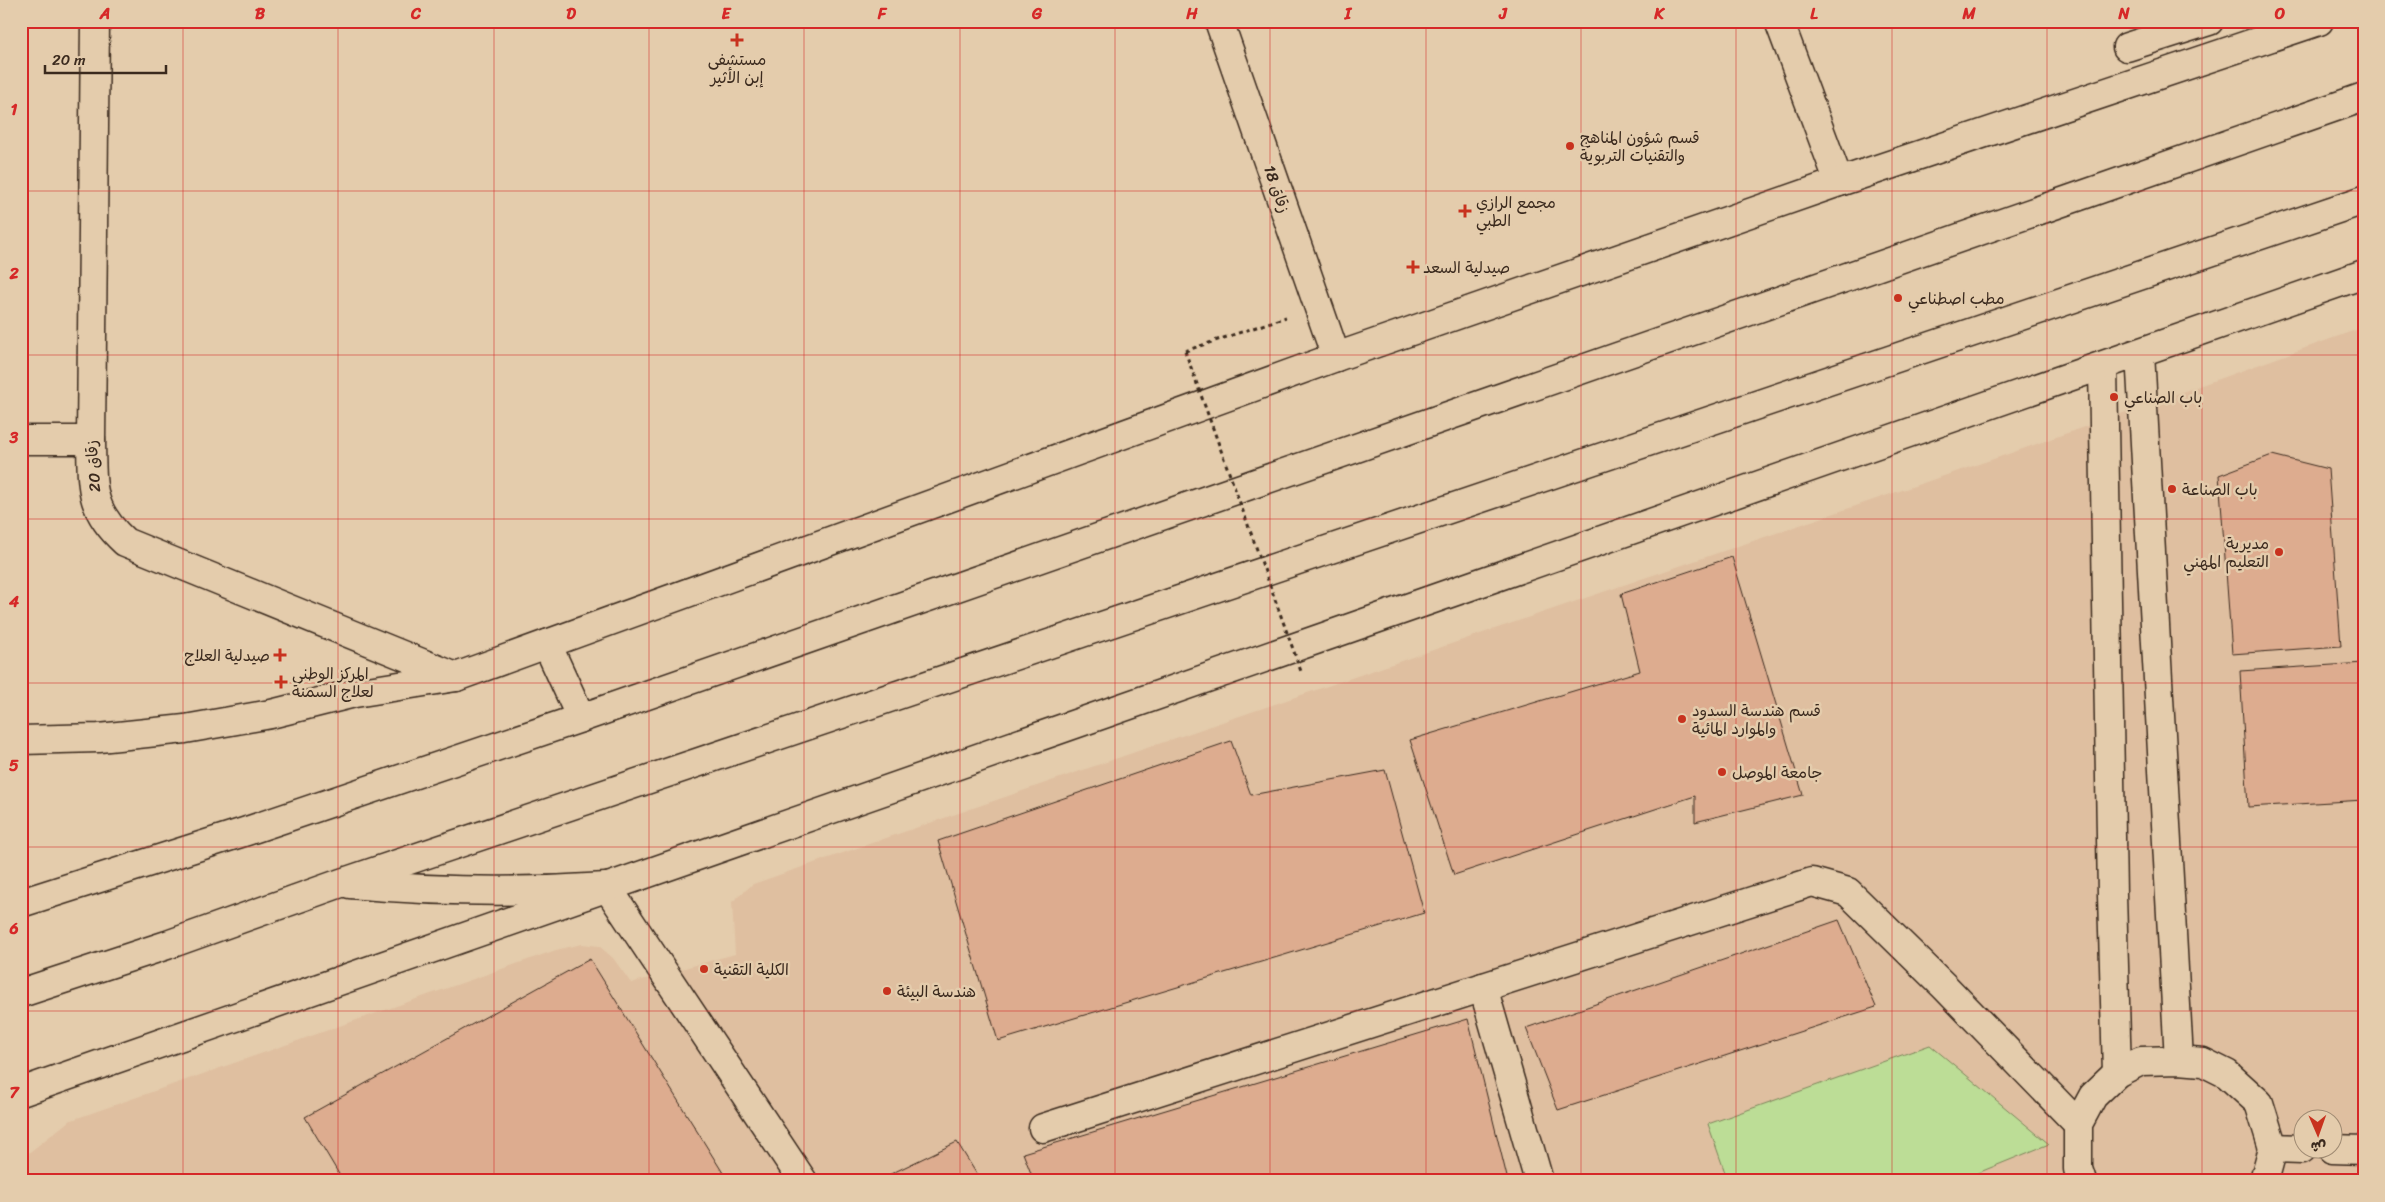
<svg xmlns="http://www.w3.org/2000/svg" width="2385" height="1202" viewBox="0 0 2385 1202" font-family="Sriracha,'Playpen Sans Arabic',sans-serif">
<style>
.built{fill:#dfbfa0;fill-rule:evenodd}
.green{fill:#bcdd96;stroke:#7c845a}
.building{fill:#ddac8f;stroke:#3b2a1e}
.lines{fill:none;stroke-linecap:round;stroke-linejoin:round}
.minor-casing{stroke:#3b2a1e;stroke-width:31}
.major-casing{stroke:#3b2a1e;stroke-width:31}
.highway-casing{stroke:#3b2a1e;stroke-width:31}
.path{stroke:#3b2a1e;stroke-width:3;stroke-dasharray:4 4;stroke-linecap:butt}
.minor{stroke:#e4ccac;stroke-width:28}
.major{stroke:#e4ccac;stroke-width:28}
.highway{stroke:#e4ccac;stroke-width:28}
.path-bridge{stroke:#3b2a1e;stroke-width:3;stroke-dasharray:4 4;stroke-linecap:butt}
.grid{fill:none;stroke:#d62828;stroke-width:1;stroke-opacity:0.55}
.poi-dot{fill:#c8321e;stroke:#e4ccac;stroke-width:2}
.labels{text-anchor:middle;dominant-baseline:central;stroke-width:5;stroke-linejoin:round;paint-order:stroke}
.poi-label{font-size:16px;fill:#3b2a1e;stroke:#e4ccac;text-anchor:start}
.street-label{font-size:16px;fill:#3b2a1e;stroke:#e4ccac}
.neatline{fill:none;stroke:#d62828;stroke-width:2}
.grid-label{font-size:16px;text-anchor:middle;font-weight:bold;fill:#d62828}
</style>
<rect width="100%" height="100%" fill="#e4ccac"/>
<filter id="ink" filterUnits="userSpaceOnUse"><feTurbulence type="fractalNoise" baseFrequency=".02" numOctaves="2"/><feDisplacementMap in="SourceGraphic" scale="10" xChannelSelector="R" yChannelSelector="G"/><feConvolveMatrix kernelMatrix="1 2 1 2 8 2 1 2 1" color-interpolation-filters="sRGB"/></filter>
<g filter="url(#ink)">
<path class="built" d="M2364 327V1181H21V1159L69 1121 556 950 582 944 599 946 613 958 631 983 735 954 732 902 753 884 1225 721 2014 452ZM2302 1120H2332V1150H2302Z"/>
<polygon class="green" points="1930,1045 2049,1144 1958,1181 1728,1181 1708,1124"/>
<g class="building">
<polygon points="2272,455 2328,469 2341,646 2232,654 2219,475"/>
<polygon points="1732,557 1803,795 1695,822 1695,796 1454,875 1410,740 1640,671 1621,594"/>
<polygon points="2364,663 2364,800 2248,807 2240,671"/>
<polygon points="1231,741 1251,795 1385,770 1424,913 998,1041 938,841"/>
<polygon points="1839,920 1876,1007 1558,1110 1526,1028"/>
<polygon points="590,959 728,1181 343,1181 305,1117"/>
<polygon points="1468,1019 1508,1181 1034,1181 1023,1153"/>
<polygon points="957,1142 981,1181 876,1181"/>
</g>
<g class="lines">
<defs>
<g id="minor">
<path d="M95 21 91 440C92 487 89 509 125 542L456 677"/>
<polyline points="1219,21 1336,357"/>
<polyline points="1779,21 1839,182"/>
<polyline points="2127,47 2209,21"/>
<polyline points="2140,353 2179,1060"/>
<polyline points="2103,367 2112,895 2117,1073"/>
<polyline points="21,440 91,440"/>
<polyline points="607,887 803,1181"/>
<polyline points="1483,987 1539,1181"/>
<polyline points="1043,1128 1812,882 1848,892 1945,987 2078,1124"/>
<polyline points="2273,1148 2302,1149"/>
<polyline points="2332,1149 2364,1150"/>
<polyline points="2082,1181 2078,1169 2078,1124 2093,1096 2117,1073 2141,1061 2179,1060 2203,1062 2227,1074 2259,1103 2273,1148 2264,1181"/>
</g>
<g id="major">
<polyline points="21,740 99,738 185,729 271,714 355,693 456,677 1336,357 1839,182 2319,21"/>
<path d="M21 1092C802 819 1584 549 2364 274"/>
</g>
<g id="highway">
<polyline points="547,644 581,718"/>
<path d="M350 884C438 892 519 893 607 887"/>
<polyline points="21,903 244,832 581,718 2364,97"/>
<polyline points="21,993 167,945 341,883 2364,200"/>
</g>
</defs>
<use href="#minor" class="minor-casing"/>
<use href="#major" class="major-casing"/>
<use href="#highway" class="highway-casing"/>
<polyline class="path" points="1185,351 1286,317"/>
<use href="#minor" class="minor"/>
<use href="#major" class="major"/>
<use href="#highway" class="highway"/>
<polyline class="path-bridge" points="1185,351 1302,674"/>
</g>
</g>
<path class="grid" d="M183 21V1181M338 21V1181M494 21V1181M649 21V1181M804 21V1181M960 21V1181M1115 21V1181M1270 21V1181M1426 21V1181M1581 21V1181M1736 21V1181M1892 21V1181M2047 21V1181M2202 21V1181M21 191H2364M21 355H2364M21 519H2364M21 683H2364M21 847H2364M21 1011H2364"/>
<g class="poi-dot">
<path d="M734.5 32.5h5v5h5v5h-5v5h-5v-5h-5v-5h5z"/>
<circle cx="1570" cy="146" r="5"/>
<path d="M1462.5 203.5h5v5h5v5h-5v5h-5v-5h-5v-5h5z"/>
<path d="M1410.5 259.5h5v5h5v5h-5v5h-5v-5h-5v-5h5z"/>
<circle cx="1898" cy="298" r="5"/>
<circle cx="2114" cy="397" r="5"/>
<circle cx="2172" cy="489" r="5"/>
<circle cx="2279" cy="552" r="5"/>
<path d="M277.5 647.5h5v5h5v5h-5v5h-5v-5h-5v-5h5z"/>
<path d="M278.5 674.5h5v5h5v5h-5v5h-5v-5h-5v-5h5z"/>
<circle cx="1682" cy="719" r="5"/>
<circle cx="1722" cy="772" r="5"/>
<circle cx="704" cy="969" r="5"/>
<circle cx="887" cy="991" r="5"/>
</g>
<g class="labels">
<g class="poi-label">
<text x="737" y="59" text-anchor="middle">مستشفى<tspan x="737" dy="18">إبن الأثير</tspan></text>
<text x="1580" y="137">قسم شؤون المناهج<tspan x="1580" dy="18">والتقنيات التربوية</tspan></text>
<text x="1476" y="202">مجمع الرازي<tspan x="1476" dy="18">الطبي</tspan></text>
<text x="1423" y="267">صيدلية السعد</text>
<text x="1908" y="298">مطب اصطناعي</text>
<text x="2124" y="397">باب الصناعي</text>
<text x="2182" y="489">باب الصناعة</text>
<text x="2269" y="543" text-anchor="end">مديرية<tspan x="2269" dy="18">التعليم المهني</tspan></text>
<text x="270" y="655" text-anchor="end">صيدلية العلاج</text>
<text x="292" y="673">المركز الوطني<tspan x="292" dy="18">لعلاج السمنة</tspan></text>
<text x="1692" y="710">قسم هندسة السدود<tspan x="1692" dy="18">والموارد المائية</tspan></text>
<text x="1732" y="772">جامعة الموصل</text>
<text x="714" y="969">الكلية التقنية</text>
<text x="897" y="991">هندسة البيئة</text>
</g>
<g class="street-label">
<text transform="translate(1277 189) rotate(71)">زقاق 18</text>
<text transform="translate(93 466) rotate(-94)">زقاق 20</text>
</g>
</g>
<rect width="2385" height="1202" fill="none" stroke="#e4ccac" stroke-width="55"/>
<g transform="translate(2318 1134) rotate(178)"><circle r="24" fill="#e4ccac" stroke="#a08b73"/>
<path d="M0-4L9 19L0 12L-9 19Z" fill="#c8321e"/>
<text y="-8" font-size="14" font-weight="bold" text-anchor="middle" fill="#3b2a1e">ش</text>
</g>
<path d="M45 65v8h121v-8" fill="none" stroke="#3b2a1e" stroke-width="2.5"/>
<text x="52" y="65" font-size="15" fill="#3b2a1e" stroke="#e4ccac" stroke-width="4" paint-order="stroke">20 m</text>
<rect x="28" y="28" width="2330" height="1146" class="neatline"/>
<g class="grid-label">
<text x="105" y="19">A</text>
<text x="260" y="19">B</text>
<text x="416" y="19">C</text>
<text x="571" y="19">D</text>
<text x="726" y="19">E</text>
<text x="882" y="19">F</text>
<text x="1037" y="19">G</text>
<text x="1192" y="19">H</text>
<text x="1348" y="19">I</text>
<text x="1503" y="19">J</text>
<text x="1659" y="19">K</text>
<text x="1814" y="19">L</text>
<text x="1969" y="19">M</text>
<text x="2124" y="19">N</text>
<text x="2280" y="19">O</text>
<text x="14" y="115">1</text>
<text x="14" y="279">2</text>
<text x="14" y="443">3</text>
<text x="14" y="607">4</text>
<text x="14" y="771">5</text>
<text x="14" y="934">6</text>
<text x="14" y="1098">7</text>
</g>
</svg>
